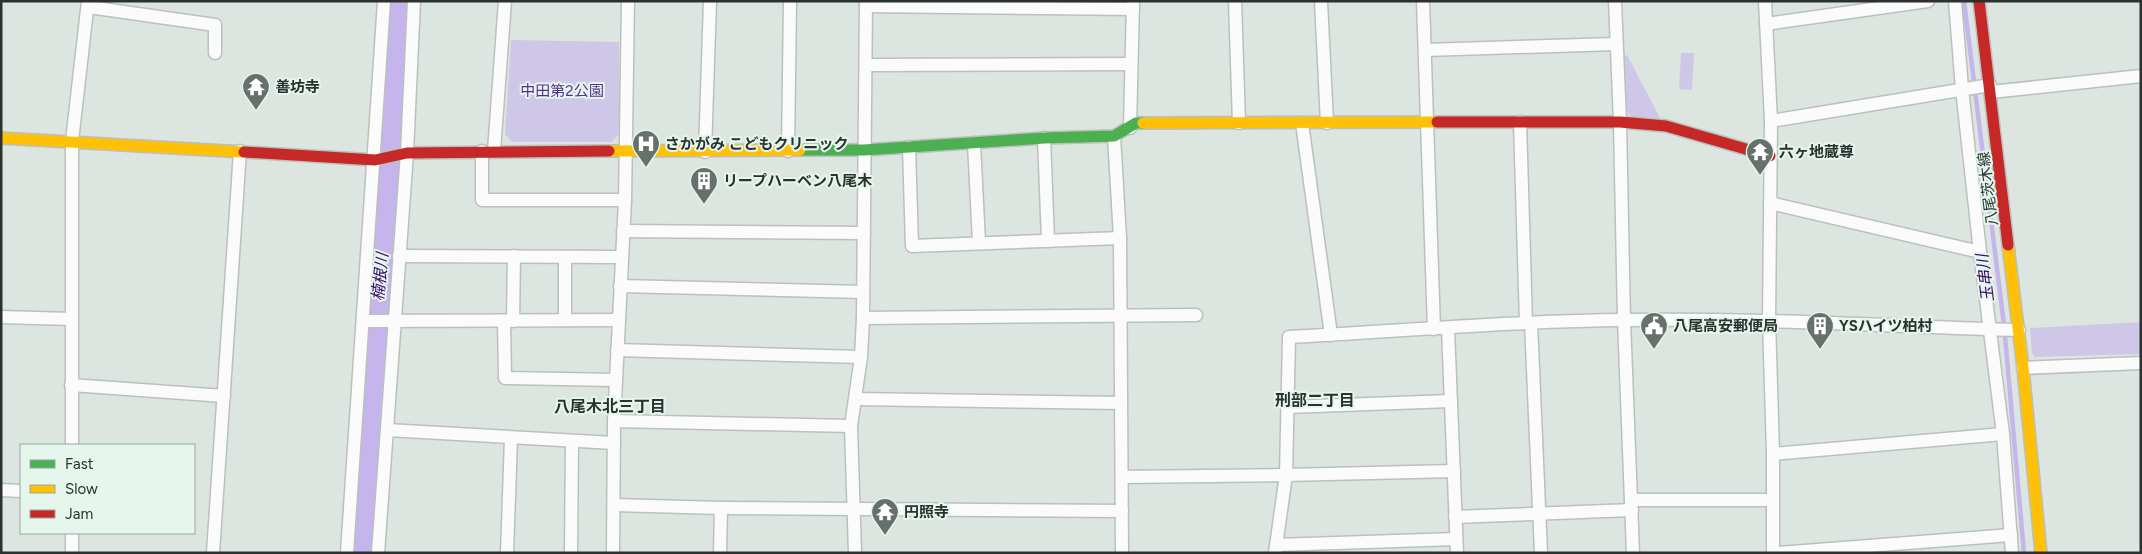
<svg xmlns="http://www.w3.org/2000/svg" width="2142" height="554" viewBox="0 0 2142 554" font-family="Figtree,'Noto Sans JP',sans-serif">
<style>
.green{fill:#cfc7e7}
.lines{fill:none;stroke-linecap:round;stroke-linejoin:round}
.stream{stroke:#c6b4ec;stroke-width:4.5}
.river{stroke:#c6b4ec;stroke-width:28}
.street-casing{stroke:#bac1bd;stroke-width:15}
.fast-casing{stroke:#bac1bd;stroke-width:14}
.slow-casing{stroke:#bac1bd;stroke-width:14}
.jam-casing{stroke:#bac1bd;stroke-width:14}
.street{stroke:#fafbfa;stroke-width:12}
.fast{stroke:#4caf50;stroke-width:11}
.slow{stroke:#ffc107;stroke-width:11}
.jam{stroke:#c62828;stroke-width:11}
.labels{text-anchor:middle;dominant-baseline:central;stroke-width:4;stroke-linejoin:round;paint-order:stroke}
.poi-label{font-size:15px;font-weight:bold;fill:#2a312e;stroke:#e5f6ed;text-anchor:start}
.park-label{font-size:15px;fill:#592f8e;stroke:#e5f6ed}
.street-label{font-size:15px;fill:#2a312e;stroke:#e5f6ed}
.water-label{font-size:16px;font-style:italic;fill:#3b0569;stroke:#e5f6ed}
.neighbourhood-label{font-size:16px;font-weight:bold;fill:#2a312e;stroke:#e5f6ed}
</style>
<rect width="100%" height="100%" fill="#dce5e0"/>
<g class="green">
<polygon points="511,40 619,42 619,134 612,142 512,142 505,134"/>
<polygon points="1681,53 1694,53 1692,90 1679,89"/>
<polygon points="1627,55 1660,118 1632,117 1625,110 1624,57"/>
<polygon points="2141,322 2141,354 2035,357 2032,353 2030,328"/>
</g>
<g class="lines">
<polyline class="stream" points="1964,1 2004,325 2024,553"/>
<polyline class="river" points="358,553 368,393 389,177 398,1"/>
<defs>
<g id="street">
<polyline points="1235,1 1239,123"/>
<polyline points="1321,1 1327,123"/>
<polyline points="1423,1 1434,329"/>
<polyline points="1615,1 1620,122 1624,320 1633,553"/>
<polyline points="1765,1 1771,121 1769,320 1773,454 1773,553"/>
<polyline points="1955,1 1962,89 1980,252"/>
<polyline points="866,6 1133,9"/>
<polyline points="89,7 215,25 215,53"/>
<polyline points="1766,24 1928,1"/>
<polyline points="1425,50 1615,44"/>
<polyline points="867,65 1131,64"/>
<polyline points="1991,92 2141,76"/>
<polyline points="1771,121 1990,85"/>
<polyline points="1520,122 1526,323"/>
<polyline points="1302,123 1331,335"/>
<polyline points="1130,128 1133,1"/>
<polyline points="1114,136 1120,238 1122,553"/>
<polyline points="1044,138 1048,241"/>
<polyline points="974,143 979,243"/>
<polyline points="909,147 912,246 1120,238"/>
<polyline points="482,151 482,200 625,200"/>
<polyline points="494,151 505,1"/>
<polyline points="788,151 790,1"/>
<polyline points="705,152 710,1"/>
<polyline points="1770,203 1980,252 2003,434 2012,553"/>
<polyline points="623,231 864,233"/>
<polyline points="399,256 622,257"/>
<polyline points="620,286 863,292"/>
<polyline points="1,317 71,319"/>
<polyline points="863,318 1196,315"/>
<polyline points="565,320 565,257"/>
<polyline points="364,321 619,320"/>
<polyline points="504,321 505,378 616,380"/>
<polyline points="513,321 514,256"/>
<polyline points="1531,323 1541,553"/>
<polyline points="1448,329 1457,553"/>
<polyline points="617,350 861,357"/>
<polyline points="2023,368 2141,363"/>
<polyline points="71,385 224,396"/>
<polyline points="856,399 1120,403"/>
<polyline points="1287,407 1451,401"/>
<polyline points="614,421 851,426"/>
<polyline points="387,430 614,443"/>
<polyline points="72,445 72,141 88,1"/>
<polyline points="1773,454 2003,434"/>
<polyline points="1122,477 1286,475 1454,471"/>
<polyline points="1,490 21,491"/>
<polyline points="1631,500 1772,500"/>
<polyline points="614,505 721,508 1122,511"/>
<polyline points="1455,517 1632,510"/>
<polyline points="1276,545 1456,539"/>
<polyline points="72,553 72,533"/>
<polyline points="213,553 240,151"/>
<polyline points="347,553 384,1"/>
<polyline points="378,553 407,153 414,1"/>
<polyline points="507,553 511,438"/>
<polyline points="571,553 572,441"/>
<polyline points="613,553 614,421 625,200 628,1"/>
<polyline points="720,553 721,508"/>
<polyline points="855,553 851,426 861,357 863,318 866,1"/>
<path d="M1275 553 1286 475 1289 337C1401 331 1513 321 1625 320 1757 318 1887 326 2019 330"/>
<polyline points="1777,553 2011,535"/>
</g>
<polyline id="fast" points="800,150 864,150 1044,138 1114,136 1136,123 1143,123"/>
<g id="slow">
<polyline points="1143,123 1437,122"/>
<polyline points="1,138 244,152"/>
<polyline points="609,151 800,150"/>
<polyline points="2008,245 2023,368 2041,553"/>
</g>
<g id="jam">
<polyline points="1979,1 2008,245"/>
<polyline points="1437,122 1620,122 1666,126 1770,156"/>
<polyline points="244,152 375,160 407,153 609,151"/>
</g>
</defs>
<use href="#street" class="street-casing"/>
<use href="#fast" class="fast-casing"/>
<use href="#slow" class="slow-casing"/>
<use href="#jam" class="jam-casing"/>
<use href="#street" class="street"/>
<use href="#fast" class="fast"/>
<use href="#slow" class="slow"/>
<use href="#jam" class="jam"/>
</g>
<defs>
<symbol id="temple-pin" viewBox="-11 -11 22 30"><path d="M0 17L-7.5 6A9.5 9.5 0 1 1 7.5 6Z" fill="#68706c" stroke="#e5f6ed"/><path d="M0-6L5-2H3V0L6.5 2.5H4V6H1.5V3h-3V6H-4V2.5H-6.5L-3 0V-2H-5Z" fill="#fff"/></symbol>
<symbol id="hospital-pin" viewBox="-11 -11 22 30"><path d="M0 17L-7.5 6A9.5 9.5 0 1 1 7.5 6Z" fill="#68706c" stroke="#e5f6ed"/><path d="M-5-5h3v3.5h4V-5h3V5h-3V1.5h-4V5h-3Z" fill="#fff"/></symbol>
<symbol id="building-pin" viewBox="-11 -11 22 30"><path d="M0 17L-7.5 6A9.5 9.5 0 1 1 7.5 6Z" fill="#68706c" stroke="#e5f6ed"/><path d="M-4-6H4V6H1V3H-1V6H-4ZM-2.5-4.3h1.7v1.8h-1.7ZM.8-4.3h1.7v1.8H.8ZM-2.5-1h1.7V.8h-1.7ZM.8-1h1.7V.8H.8Z" fill="#fff"/></symbol>
<symbol id="civic-pin" viewBox="-11 -11 22 30"><path d="M0 17L-7.5 6A9.5 9.5 0 1 1 7.5 6Z" fill="#68706c" stroke="#e5f6ed"/><path d="M-.6-6.5H3V-4.5H.6V-3L4-1V1h2V6H-6V1h2V-1L-.6-3ZM-1.2 2.5V6h2.4V2.5Z" fill="#fff"/></symbol>
</defs>
<g fill-rule="evenodd">
<use href="#temple-pin" x="240" y="71" width="32" height="43"/>
<use href="#hospital-pin" x="630" y="128" width="32" height="43"/>
<use href="#temple-pin" x="1744" y="136" width="32" height="43"/>
<use href="#building-pin" x="688" y="165" width="32" height="43"/>
<use href="#civic-pin" x="1638" y="310" width="32" height="43"/>
<use href="#building-pin" x="1804" y="310" width="32" height="43"/>
<use href="#temple-pin" x="869" y="496" width="32" height="43"/>
</g>
<g class="labels">
<g class="poi-label">
<text x="275" y="87">善坊寺</text>
<text x="665" y="144">さかがみ こどもクリニック</text>
<text x="1779" y="152">六ヶ地蔵尊</text>
<text x="723" y="181">リープハーベン八尾木</text>
<text x="1673" y="326">八尾高安郵便局</text>
<text x="1839" y="326">YSハイツ柏村</text>
<text x="904" y="512">円照寺</text>
</g>
<g class="park-label">
<text x="562" y="91">中田第2公園</text>
</g>
<g class="street-label">
<text transform="translate(1988 189) rotate(-97)">八尾茨木線</text>
</g>
<g class="water-label">
<text transform="translate(380 277) rotate(-84)">楠根川</text>
<text transform="translate(1985 278) rotate(-97)">玉串川</text>
</g>
<g class="neighbourhood-label">
<text x="1315" y="400">刑部二丁目</text>
<text x="610" y="406">八尾木北三丁目</text>
</g>
</g>
<rect width="2142" height="554" fill="none" stroke="#2a312e" stroke-width="5"/>
<rect x="20" y="444" width="175" height="90" fill="#e5f6ed" stroke="#9aa7a1"/>
<rect x="30" y="460" width="25" height="8" fill="#4caf50" stroke="#9aa7a1"/>
<text x="65" y="469" font-size="15" fill="#2a312e">Fast</text>
<rect x="30" y="485" width="25" height="8" fill="#ffc107" stroke="#9aa7a1"/>
<text x="65" y="494" font-size="15" fill="#2a312e">Slow</text>
<rect x="30" y="510" width="25" height="8" fill="#c62828" stroke="#9aa7a1"/>
<text x="65" y="519" font-size="15" fill="#2a312e">Jam</text>
</svg>
